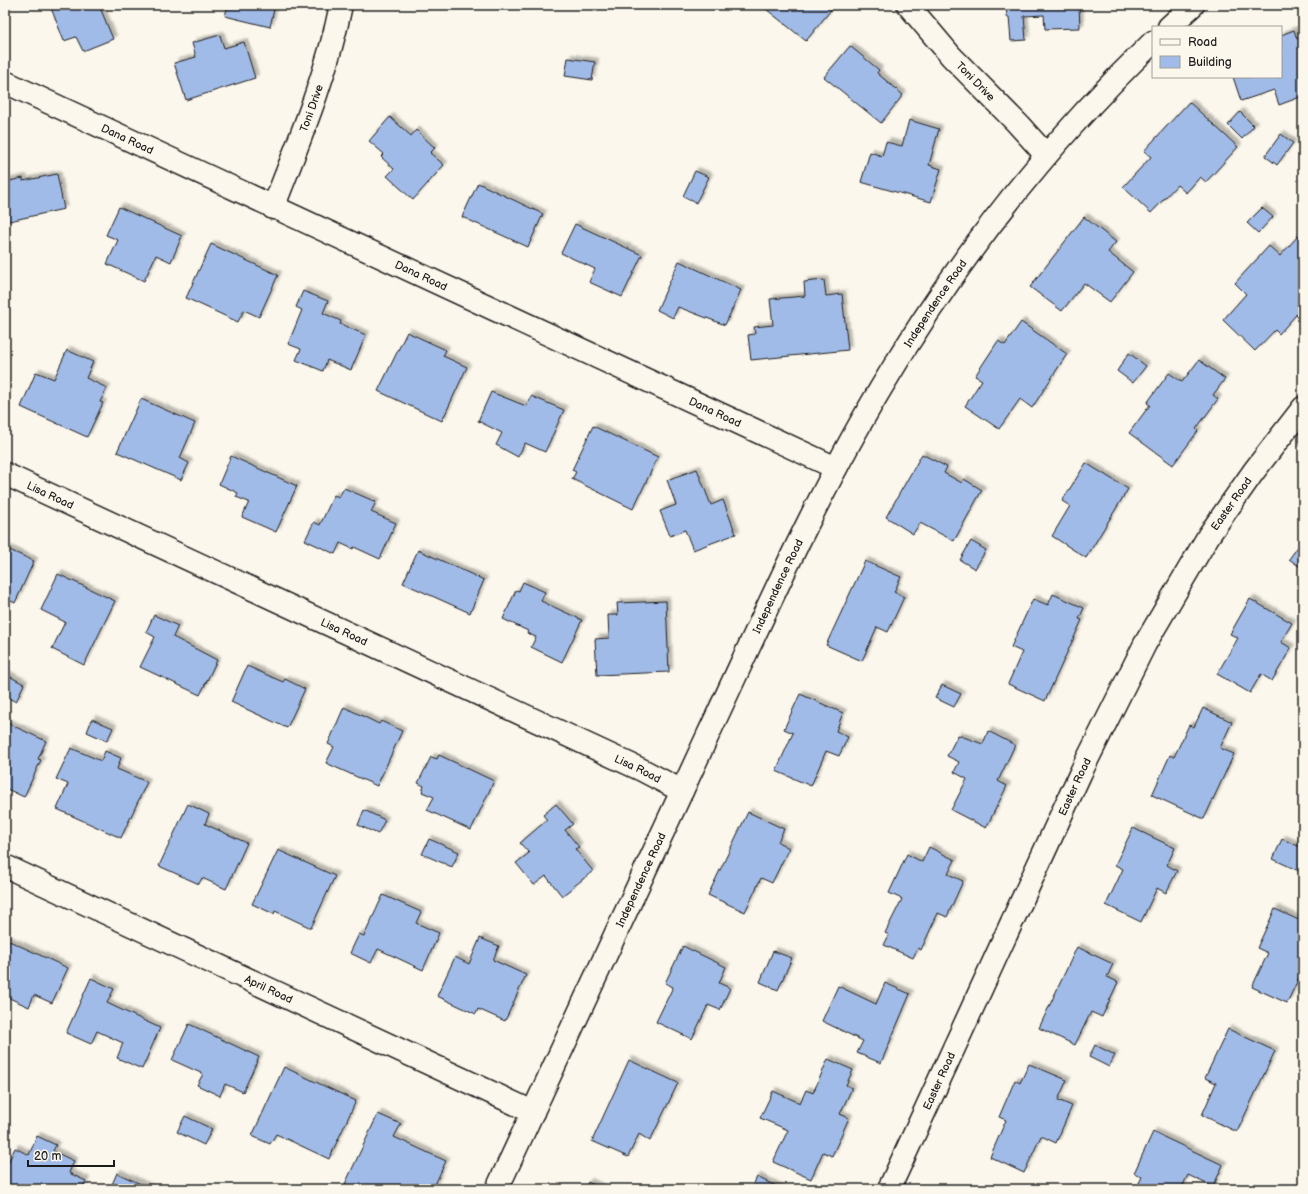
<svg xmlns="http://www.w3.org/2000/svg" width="1308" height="1194" viewBox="0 0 1308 1194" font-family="'Balsamiq Sans',sans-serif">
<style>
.building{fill:#a1bbe8;stroke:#1c1c1c;filter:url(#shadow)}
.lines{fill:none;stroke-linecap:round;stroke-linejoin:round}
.street-casing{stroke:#1c1c1c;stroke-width:25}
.street{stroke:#fbf7ec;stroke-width:22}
.labels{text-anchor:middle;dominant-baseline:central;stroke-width:3;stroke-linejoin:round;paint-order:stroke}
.street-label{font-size:11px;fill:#1c1c1c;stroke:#fbf7ec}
</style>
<defs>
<filter id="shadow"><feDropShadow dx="3.5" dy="-3.5" stdDeviation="1" flood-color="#0004"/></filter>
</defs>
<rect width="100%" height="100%" fill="#fbf7ec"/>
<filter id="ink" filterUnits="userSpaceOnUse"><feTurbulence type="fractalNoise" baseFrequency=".025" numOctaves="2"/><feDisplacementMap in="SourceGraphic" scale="8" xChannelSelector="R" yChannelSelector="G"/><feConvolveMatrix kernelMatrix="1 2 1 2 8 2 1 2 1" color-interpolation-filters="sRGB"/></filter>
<g filter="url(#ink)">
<g class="building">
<polygon points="56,5 99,5 113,39 83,51 76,37 64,41 51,8 56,6"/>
<polygon points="228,5 275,5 270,27 225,16"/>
<polygon points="761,5 832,5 834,6 806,41"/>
<polygon points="1006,5 1079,5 1080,28 1045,29 1044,15 1024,16 1026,40 1011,41 1009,17 1007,17"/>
<polygon points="1294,30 1297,39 1303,37 1303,96 1279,105 1274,90 1241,101 1233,77 1281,77 1281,35"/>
<polygon points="220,35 224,48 244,42 255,78 186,100 174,63 196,57 192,43"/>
<polygon points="850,46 879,70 877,73 903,95 881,123 824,77"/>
<polygon points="568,58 595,62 592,80 565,76"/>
<polygon points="1189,102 1238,147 1206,182 1200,177 1186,193 1177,185 1151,213 1123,187 1151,157 1144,151"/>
<polygon points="1240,112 1254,126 1242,139 1228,125"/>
<polygon points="390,117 411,136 416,130 435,148 430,153 444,165 413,200 387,176 394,169 381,157 384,154 369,141"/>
<polygon points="909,120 939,129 929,165 941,169 931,202 861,182 870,152 882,156 886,142 902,146"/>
<polygon points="1281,134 1293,143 1277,165 1265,156"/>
<polygon points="695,171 709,177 696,203 683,196"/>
<polygon points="57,174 64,209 5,222 5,182 23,178 23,181"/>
<polygon points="478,183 543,214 528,247 462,217"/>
<polygon points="119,207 182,236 171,262 156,255 144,281 107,264 118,240 106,235"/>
<polygon points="1262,208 1273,217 1258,233 1247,223"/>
<polygon points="1084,217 1116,242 1108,252 1133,272 1110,302 1084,283 1062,311 1030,287"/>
<polygon points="575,224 642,255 622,297 589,282 595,269 561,253"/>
<polygon points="1298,236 1303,241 1303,307 1279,334 1275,330 1255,351 1223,320 1246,294 1235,283 1269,246 1280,256"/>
<polygon points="211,244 278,275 259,317 244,310 238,322 186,298"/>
<polygon points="679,261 741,290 725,325 678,307 673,318 657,310"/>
<polygon points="824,280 826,296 842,294 848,350 751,360 748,335 755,334 754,327 773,325 770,299 805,296 804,282"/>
<polygon points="303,291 328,301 323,313 341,321 340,324 366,335 351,370 327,360 323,371 296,360 301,349 288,344 302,310 296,307"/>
<polygon points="1021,322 1067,354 1032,408 1020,399 999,429 965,406 982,380 975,376 998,341 1005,345"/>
<polygon points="407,332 446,350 443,356 467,367 442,421 378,391"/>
<polygon points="67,350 93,362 86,378 107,388 100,402 103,403 87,437 21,407 36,372 54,379"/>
<polygon points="1129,353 1146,366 1133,383 1117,371"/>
<polygon points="1199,360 1225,379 1213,395 1218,399 1196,429 1198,431 1173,465 1129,433 1150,405 1147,403 1169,373 1182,382"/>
<polygon points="491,392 526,406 531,396 564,410 545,452 525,443 518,457 496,445 502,433 478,421"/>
<polygon points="141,399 195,423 180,458 189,463 181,480 117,452"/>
<polygon points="593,426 658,457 633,509 572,479 576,472 572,470"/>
<polygon points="922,454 947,467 944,473 962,483 964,479 982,490 954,541 920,523 913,534 886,517"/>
<polygon points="231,456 297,486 276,532 242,517 249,502 236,497 238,493 219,484"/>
<polygon points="1086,463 1128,489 1086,558 1052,536 1070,506 1062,501"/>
<polygon points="697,469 711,505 723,500 736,534 693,550 685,530 670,536 660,511 676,505 667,480"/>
<polygon points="344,488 376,502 371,512 396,523 380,559 354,547 353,549 340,543 335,554 305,540 314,522 320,525 334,495 339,497"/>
<polygon points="1303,540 1303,569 1289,559"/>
<polygon points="971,541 986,550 975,569 960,560"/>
<polygon points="5,548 34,561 15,603 5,598"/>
<polygon points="418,550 484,580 470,613 403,583"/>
<polygon points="865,561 901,577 894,592 904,597 888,632 877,627 862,661 826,645"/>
<polygon points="58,574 115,601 84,665 52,649 65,622 41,610"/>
<polygon points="523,582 545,592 541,601 582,620 562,662 531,647 536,637 527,633 528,631 503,619 516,590 519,591"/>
<polygon points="1053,594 1084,608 1079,619 1082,620 1045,701 1008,684 1022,652 1011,647 1033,599 1048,605"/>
<polygon points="1250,599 1292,623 1281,642 1291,648 1272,681 1261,674 1250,693 1217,674 1238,638 1230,634"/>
<polygon points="666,601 669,672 597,675 595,639 609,638 608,615 618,615 617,603"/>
<polygon points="154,615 178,626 173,637 217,660 200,695 140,667 155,637 146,632"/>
<polygon points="247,666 283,682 285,679 305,689 287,728 231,702"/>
<polygon points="5,674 24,684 16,702 5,696"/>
<polygon points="942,685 961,694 954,707 935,698"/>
<polygon points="800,694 843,713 836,731 848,737 839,756 826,751 811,786 776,771 793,733 784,729"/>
<polygon points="344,707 379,724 381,721 402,731 377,786 326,763 334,747 328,744"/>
<polygon points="1203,708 1232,722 1220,748 1234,754 1204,819 1152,795 1170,755 1174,757 1189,725 1194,727"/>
<polygon points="92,719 113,728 107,741 87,732"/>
<polygon points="5,722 46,741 38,759 41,760 24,797 5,788"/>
<polygon points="988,731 1015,745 998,781 1007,786 986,828 951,810 967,779 954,772 959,762 947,756 958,735 983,744"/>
<polygon points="71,748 101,761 105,751 121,758 117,769 147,782 121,838 57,809 68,784 56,779"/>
<polygon points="439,755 494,781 471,830 427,810 434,797 422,792 424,786 418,783 431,757 437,759"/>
<polygon points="188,804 209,814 205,824 247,843 226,889 202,878 199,884 159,866"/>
<polygon points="556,804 573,824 565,830 579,847 575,849 593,871 562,896 546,876 534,885 516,863 529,853 520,843 547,820 543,815"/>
<polygon points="364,810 385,820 378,834 358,825"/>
<polygon points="748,812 784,829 778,842 789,848 772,883 761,878 745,912 708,895"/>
<polygon points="1133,828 1175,848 1167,865 1177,871 1166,893 1157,888 1141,922 1106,905 1123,869 1115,865"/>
<polygon points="429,839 459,852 452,867 422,854"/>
<polygon points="1282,839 1303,848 1303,873 1273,859"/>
<polygon points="929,847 955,860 948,874 963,881 947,917 938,913 921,950 918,948 913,958 884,945 889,935 885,933 902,899 889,893 907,854 922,862"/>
<polygon points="278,850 335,876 311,928 275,911 274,914 252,904"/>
<polygon points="383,895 421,912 416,923 439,933 423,970 378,949 371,963 350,953 359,934 364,936"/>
<polygon points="1275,909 1303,922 1303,969 1287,1003 1252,987 1268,953 1257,948"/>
<polygon points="480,938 499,946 493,960 526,975 505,1021 478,1009 476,1014 437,996 455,957 469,964"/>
<polygon points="5,939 68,968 52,1003 34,995 29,1007 5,996"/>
<polygon points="683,946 726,967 719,983 730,988 720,1010 708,1005 692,1039 656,1022 673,987 665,983"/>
<polygon points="1077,947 1113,964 1107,977 1118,982 1102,1017 1091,1012 1075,1045 1039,1028"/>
<polygon points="773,951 792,958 778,990 760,982"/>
<polygon points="91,978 114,989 107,1003 160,1028 142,1069 117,1058 123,1043 97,1031 91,1044 66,1033"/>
<polygon points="885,983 910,994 881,1063 857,1053 863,1041 822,1021 838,986 876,1004"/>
<polygon points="189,1024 259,1057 243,1092 225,1084 220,1096 197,1085 203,1074 172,1060"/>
<polygon points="1228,1029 1275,1051 1237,1132 1202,1115 1216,1083 1205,1078"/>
<polygon points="1095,1045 1115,1055 1109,1067 1089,1057"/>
<polygon points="828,1059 853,1070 846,1085 852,1088 840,1114 849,1118 832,1156 823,1152 811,1179 773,1162 788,1130 760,1118 773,1091 800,1103 806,1090 813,1093"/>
<polygon points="629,1060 678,1083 650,1141 639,1134 628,1157 592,1141"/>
<polygon points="1029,1064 1067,1080 1058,1100 1072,1106 1056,1143 1041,1136 1024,1173 990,1157 1006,1120 999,1117 1015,1080 1020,1083"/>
<polygon points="284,1067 356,1101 329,1159 276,1134 270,1144 252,1136"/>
<polygon points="378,1114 401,1124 394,1137 446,1161 433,1189 357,1189 345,1184"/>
<polygon points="185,1116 212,1129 204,1145 177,1132"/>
<polygon points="1153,1132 1223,1165 1213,1187 1188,1175 1181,1189 1136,1189 1142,1177 1134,1173"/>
<polygon points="37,1136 56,1145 53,1151 74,1161 69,1173 86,1181 82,1189 9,1189 5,1187 5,1169 15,1148 29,1155"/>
<polygon points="117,1173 151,1189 110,1189"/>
<polygon points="757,1177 782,1189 751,1189"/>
<polygon points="588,1182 603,1189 585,1189"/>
</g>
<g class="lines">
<defs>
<g id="street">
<path id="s1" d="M908 5 951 56 1017 123 1046 155"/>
<polyline points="1169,27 1193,5"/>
<path id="s2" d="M5 82 836 468"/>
<path id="s3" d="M273 208C299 141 327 75 341 5"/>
<path id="s4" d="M5 474 642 770 682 791"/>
<path id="s5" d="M5 866 533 1112"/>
<path id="s6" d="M497 1189C567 1037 638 886 708 735 763 618 815 498 881 388 956 261 1047 144 1153 42"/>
<path id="s7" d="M889 1189 1081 772 1145 644 1209 535 1254 471 1303 408"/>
</g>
</defs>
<use href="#street" class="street-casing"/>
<use href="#street" class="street"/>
</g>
</g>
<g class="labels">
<g class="street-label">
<text stroke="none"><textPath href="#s1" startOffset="102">Toni Drive</textPath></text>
<text stroke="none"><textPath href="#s3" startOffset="107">Toni Drive</textPath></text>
<text stroke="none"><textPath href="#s2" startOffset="135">Dana Road</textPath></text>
<text stroke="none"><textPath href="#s2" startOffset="459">Dana Road</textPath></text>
<text stroke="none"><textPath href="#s6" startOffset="989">Independence Road</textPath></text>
<text stroke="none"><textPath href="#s2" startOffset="783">Dana Road</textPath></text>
<text stroke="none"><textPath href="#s4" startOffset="50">Lisa Road</textPath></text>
<text stroke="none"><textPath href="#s7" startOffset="767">Easter Road</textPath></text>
<text stroke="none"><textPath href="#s6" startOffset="665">Independence Road</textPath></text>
<text stroke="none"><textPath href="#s4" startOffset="374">Lisa Road</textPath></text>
<text stroke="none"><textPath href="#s4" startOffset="698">Lisa Road</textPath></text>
<text stroke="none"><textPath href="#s7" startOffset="443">Easter Road</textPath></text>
<text stroke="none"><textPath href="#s6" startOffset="341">Independence Road</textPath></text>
<text stroke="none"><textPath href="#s5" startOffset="291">April Road</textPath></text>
<text stroke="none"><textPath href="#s7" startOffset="119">Easter Road</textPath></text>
</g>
</g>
<rect width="1308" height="1194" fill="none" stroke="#fbf7ec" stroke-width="20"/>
<rect x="10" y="10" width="1288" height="1174" fill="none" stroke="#1c1c1c" stroke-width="1.5" filter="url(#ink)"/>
<rect x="1152" y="26" width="130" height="52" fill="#fbf7ec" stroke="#a29f99"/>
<rect x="1160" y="39" width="20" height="6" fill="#fbf7ec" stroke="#a29f99"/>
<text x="1188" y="46" font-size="12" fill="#1c1c1c">Road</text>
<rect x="1160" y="56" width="20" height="12" fill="#a1bbe8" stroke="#a29f99"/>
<text x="1188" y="66" font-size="12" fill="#1c1c1c">Building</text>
<path d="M28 1160v6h86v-6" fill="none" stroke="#1c1c1c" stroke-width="2"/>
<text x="34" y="1160" font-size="12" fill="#1c1c1c" stroke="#fbf7ec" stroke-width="3" paint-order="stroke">20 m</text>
</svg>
